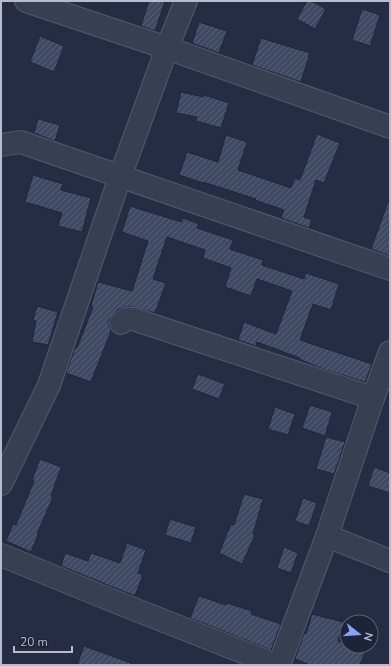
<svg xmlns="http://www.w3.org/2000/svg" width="391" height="666" viewBox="0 0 391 666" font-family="'Nunito Sans',sans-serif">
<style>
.building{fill:url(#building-hatch);stroke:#20263a}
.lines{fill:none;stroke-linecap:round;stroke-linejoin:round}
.minor-casing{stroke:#545a6d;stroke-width:24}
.minor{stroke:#393f53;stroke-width:22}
</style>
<defs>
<pattern id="building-hatch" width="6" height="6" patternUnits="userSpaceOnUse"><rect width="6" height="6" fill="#404963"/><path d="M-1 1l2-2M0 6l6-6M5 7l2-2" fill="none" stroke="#596178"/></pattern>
</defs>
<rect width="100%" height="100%" fill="#252c43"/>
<g class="building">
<polygon points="149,1 165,1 155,31 141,26"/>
<polygon points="307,1 311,1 326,9 315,29 297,19"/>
<polygon points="362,9 380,15 370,46 352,40"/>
<polygon points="199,22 227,31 219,53 192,43"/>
<polygon points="40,36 64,46 54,72 30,62"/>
<polygon points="261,38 310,53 301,82 252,65"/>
<polygon points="181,92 203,97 204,95 229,103 221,128 196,121 197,117 176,113"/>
<polygon points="38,119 60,125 55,141 34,133"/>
<polygon points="317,134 340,143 324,183 316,180 304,217 312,220 309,228 281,218 284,210 255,200 256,199 203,182 203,183 179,175 187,152 218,162 226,135 247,142 238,170 291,188 295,178 300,180"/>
<polygon points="33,175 63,184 61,190 91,198 82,232 58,226 62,213 25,202"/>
<polygon points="388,202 390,202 390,256 371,249"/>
<polygon points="130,206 181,222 183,218 199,224 197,228 233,240 230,249 263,260 262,265 304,279 306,273 339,284 331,310 313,304 300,340 372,364 365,382 323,369 299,359 300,358 257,342 256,346 238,340 244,322 276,334 292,291 257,279 251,296 225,287 231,268 203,258 205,250 167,237 153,279 166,283 155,313 133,307 126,307 118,309 113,314 109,319 109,325 111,331 91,382 66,373 75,348 77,348 93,307 91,306 98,282 132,291 148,241 122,232"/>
<polygon points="37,306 58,312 48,345 32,342 36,321 33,320"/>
<polygon points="198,374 225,384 219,399 192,389"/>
<polygon points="310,405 332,412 325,436 302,428"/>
<polygon points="275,407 295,414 288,435 268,429"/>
<polygon points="326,437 345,442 334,474 316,469"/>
<polygon points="40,459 61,467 51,496 53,497 37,534 38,535 31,552 6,541 13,524 16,525 34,481 32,480"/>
<polygon points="374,467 390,473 390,493 368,486"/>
<polygon points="244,494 263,499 253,534 255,535 242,564 219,553 231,524 234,525"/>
<polygon points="303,498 317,503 309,526 295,521"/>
<polygon points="170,519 196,527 191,543 165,535"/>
<polygon points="127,543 146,550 138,573 143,575 135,596 61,566 65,553 88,561 91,553 120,563"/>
<polygon points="284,547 298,553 291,573 277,568"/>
<polygon points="199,596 226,605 227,603 252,611 251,614 281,624 271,650 190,618"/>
<polygon points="312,614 343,622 338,641 346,644 345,645 365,652 360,665 310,665 295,659 304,633 306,634"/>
<polygon points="84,646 131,663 130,665 77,665"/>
</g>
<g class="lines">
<defs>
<g id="minor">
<polyline points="26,1 167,48 390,127"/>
<polyline points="1,145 21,142 35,147 390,269"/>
<polyline points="121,323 126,319 133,319 373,398"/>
<polyline points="1,484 49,385 120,177 167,48 186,1"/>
<polyline points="327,536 390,561"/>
<polyline points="1,555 121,604 276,665"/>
<polyline points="279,665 327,536 373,398 390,352"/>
</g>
</defs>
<use href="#minor" class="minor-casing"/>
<use href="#minor" class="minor"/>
</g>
<rect width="391" height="666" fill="none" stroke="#b6bbcd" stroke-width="4"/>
<g transform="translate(359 634) rotate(107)"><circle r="19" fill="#1e2438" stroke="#5b6074"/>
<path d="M0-3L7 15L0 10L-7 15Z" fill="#8aa1fe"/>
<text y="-6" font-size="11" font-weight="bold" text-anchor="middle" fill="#b6bbcd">N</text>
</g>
<path d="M14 646v6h58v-6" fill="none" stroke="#b6bbcd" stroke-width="2"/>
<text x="20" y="646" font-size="12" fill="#b6bbcd" stroke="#1e2438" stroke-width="3" paint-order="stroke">20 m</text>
</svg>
